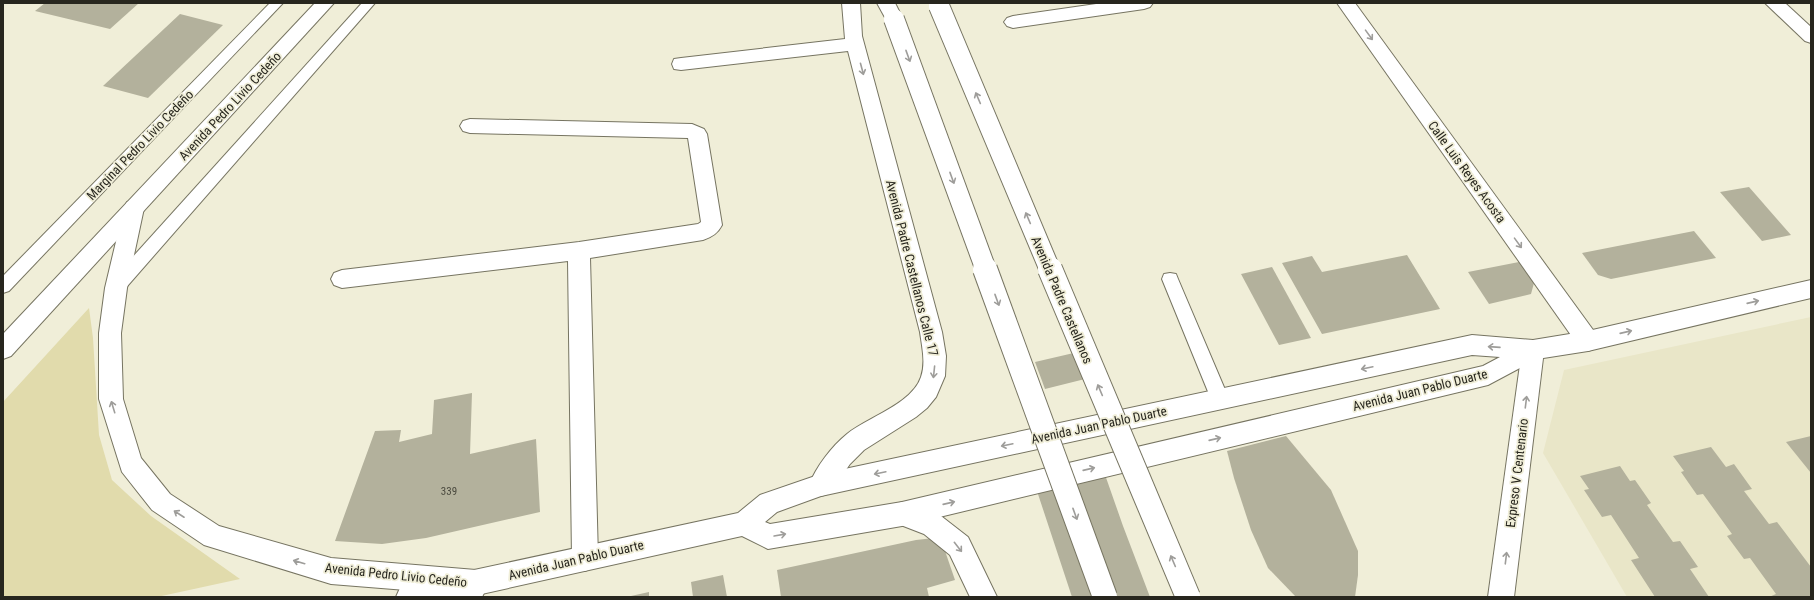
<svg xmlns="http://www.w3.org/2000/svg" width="1814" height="600" viewBox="0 0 1814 600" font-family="'Roboto Condensed',sans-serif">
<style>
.built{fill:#e9e6c8}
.green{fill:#e1dbac}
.building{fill:#b3b19c}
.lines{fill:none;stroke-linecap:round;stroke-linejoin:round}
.lane-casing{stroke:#767461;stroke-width:2}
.street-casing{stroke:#767461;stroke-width:2}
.secondary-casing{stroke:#767461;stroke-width:2}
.primary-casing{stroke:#767461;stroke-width:2}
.lane{fill:#fff;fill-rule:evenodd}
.street{fill:#fff;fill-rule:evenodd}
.secondary{fill:#fff;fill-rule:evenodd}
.primary{fill:#fff;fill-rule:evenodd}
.primary-bridge-far1-casing{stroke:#767461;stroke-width:22;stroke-linecap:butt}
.primary-bridge-casing{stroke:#767461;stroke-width:26;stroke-linecap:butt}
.primary-bridge-far1{stroke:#fff;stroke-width:20}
.primary-bridge{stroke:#fff;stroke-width:24}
.oneway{stroke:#9e9d9a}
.labels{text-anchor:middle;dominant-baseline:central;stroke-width:3.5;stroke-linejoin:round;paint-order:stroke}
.number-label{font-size:11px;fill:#4a493e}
.street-label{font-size:13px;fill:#27261e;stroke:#f0eed8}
</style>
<rect width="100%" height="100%" fill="#f0eed8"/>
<polygon class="built" points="1811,317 1811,597 1627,597 1543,453 1564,370"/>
<polygon class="green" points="89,308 93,338 99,435 112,480 151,516 240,579 157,597 3,597 3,402"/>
<g class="building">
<polygon points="45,3 139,3 110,29 35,11"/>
<polygon points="180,14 223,25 148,98 103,86"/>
<polygon points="1749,187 1791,235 1762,241 1720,192"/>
<polygon points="1694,231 1716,258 1611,279 1598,275 1582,253"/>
<polygon points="1407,255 1440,309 1322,334 1282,263 1312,256 1322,272"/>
<polygon points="1519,262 1534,283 1531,294 1489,304 1468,272"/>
<polygon points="1272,267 1311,338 1279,345 1241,274"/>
<polygon points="1078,352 1089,378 1045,389 1035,362"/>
<polygon points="472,393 470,454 536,439 540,512 426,538 382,544 335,541 375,431 401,430 399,442 432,434 434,400"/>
<polygon points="1286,436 1331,490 1358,551 1358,575 1355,597 1296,597 1268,568 1251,530 1234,478 1227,451"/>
<polygon points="1811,436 1811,473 1786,442"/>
<polygon points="1711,447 1726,467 1734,464 1752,489 1744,491 1769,524 1777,522 1811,567 1811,597 1769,597 1776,594 1750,558 1744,559 1727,536 1732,534 1703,494 1697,495 1681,472 1684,471 1673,456"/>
<polygon points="1620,466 1630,481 1635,480 1651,503 1647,505 1673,542 1680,541 1698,567 1690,569 1709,597 1655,597 1631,560 1639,558 1611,515 1602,517 1584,490 1589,489 1580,476"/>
<polygon points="1103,469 1123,526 1150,597 1072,597 1035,485"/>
<polygon points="934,538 944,548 955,580 927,588 929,597 781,597 777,570 916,540"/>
<polygon points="723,575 727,597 693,597 691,582"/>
<polygon points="649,592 649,597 631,597 631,596"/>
</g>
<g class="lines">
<defs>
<g id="lane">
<polygon points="270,3 283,3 9,291 3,293 3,276"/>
<polygon points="362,3 375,3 123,291 117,293 111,291 109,286 111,281"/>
<polygon points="1170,273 1176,274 1178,279 1229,399 1226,404 1220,407 1214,404 1211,399 1162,279 1164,274"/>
</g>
<g id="street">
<path d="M842 3H860L862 36 942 332 946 356 945 376 936 397 927 408 916 417 864 450 850 464 830 493 821 496 812 493 809 485C816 467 832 446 847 434 868 417 912 404 921 377 926 363 922 347 920 332L848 51 681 70 674 69 672 64 674 59 681 58 845 39Z"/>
<polygon points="1103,3 1153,3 1150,7 1144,9 1013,28 1007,26 1004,22 1007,18 1013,16"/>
<polygon points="1337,3 1355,3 1596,334 1599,341 1596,348 1588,351 1580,348"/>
<polygon points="1765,3 1785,3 1811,27 1811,43 1805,41"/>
<path d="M470 119 692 124 704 129 707 134 722 225C718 233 712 237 703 240L590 258 598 558 594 567 585 571 576 567 572 558 568 261 342 288 334 285 331 279 334 273 342 270 579 242 698 224 701 222 688 138 470 133 463 131 460 126 463 121Z"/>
<polygon points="134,200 141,202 144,208 127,288 121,333 123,399 141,458 170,494 219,526 331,558 476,570 485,574 489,583 482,597 455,597 456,594 331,584 204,545 152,510 122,472 99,399 99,333 105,288 124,208 127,202"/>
<polygon points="1533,340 1541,343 1544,350 1514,597 1488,597 1522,350 1525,343"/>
<polygon points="902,502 941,516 968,537 997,597 970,597 950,555 924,534 893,522 889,514 893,506"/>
</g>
<g id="secondary">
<polygon points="315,3 334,3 11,356 3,359 3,334"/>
<path d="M1811 280V298L1588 351 1537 359 1488 385 902 526 768 549 742 536 468 597H396L400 588 409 584 738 513 760 495 821 474 1472 335 1533 340 1588 331ZM1472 355 1500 357 1483 366 902 502 770 524 765 522 777 512 821 496Z"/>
</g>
<polygon id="primary" points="877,3 895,3 903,19 900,23 894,25 888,23"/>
</defs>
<use href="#lane" class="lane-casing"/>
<use href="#street" class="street-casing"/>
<use href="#secondary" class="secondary-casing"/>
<use href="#primary" class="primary-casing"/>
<use href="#lane" class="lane"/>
<use href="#street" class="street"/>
<use href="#secondary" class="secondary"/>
<use href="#primary" class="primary"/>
<defs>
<g id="primary-bridge-far1">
<polyline points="939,6 1050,270"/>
<polyline points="894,19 986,270"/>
</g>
<g id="primary-bridge">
<polyline points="985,269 1105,597"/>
<polyline points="1050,269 1188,597"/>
</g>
</defs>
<use href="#primary-bridge-far1" class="primary-bridge-far1-casing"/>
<use href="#primary-bridge" class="primary-bridge-casing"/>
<use href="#primary-bridge-far1" class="primary-bridge-far1"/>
<use href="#primary-bridge" class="primary-bridge"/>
</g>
<defs><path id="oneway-shaft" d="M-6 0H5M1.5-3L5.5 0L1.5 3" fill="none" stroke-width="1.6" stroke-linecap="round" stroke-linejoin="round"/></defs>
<g class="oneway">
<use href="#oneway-shaft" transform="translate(1369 35) rotate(54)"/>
<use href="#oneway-shaft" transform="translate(908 56) rotate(70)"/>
<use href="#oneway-shaft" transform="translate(862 69) rotate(75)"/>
<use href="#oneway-shaft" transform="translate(978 98) rotate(-113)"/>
<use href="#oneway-shaft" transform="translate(952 178) rotate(70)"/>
<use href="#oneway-shaft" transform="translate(1028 218) rotate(-113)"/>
<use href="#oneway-shaft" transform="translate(1518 243) rotate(54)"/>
<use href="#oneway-shaft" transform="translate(997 300) rotate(70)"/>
<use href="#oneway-shaft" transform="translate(1753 302) rotate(-13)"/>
<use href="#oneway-shaft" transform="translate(1626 332) rotate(-13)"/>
<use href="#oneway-shaft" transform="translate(1494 347) rotate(-176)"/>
<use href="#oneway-shaft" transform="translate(1367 368) rotate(168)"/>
<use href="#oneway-shaft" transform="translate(934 372) rotate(96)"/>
<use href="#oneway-shaft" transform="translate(1100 390) rotate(-113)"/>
<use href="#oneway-shaft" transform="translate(1526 402) rotate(-83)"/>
<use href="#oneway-shaft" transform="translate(113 407) rotate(-107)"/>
<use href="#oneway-shaft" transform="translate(1215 439) rotate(-13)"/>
<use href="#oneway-shaft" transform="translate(1007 445) rotate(168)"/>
<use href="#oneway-shaft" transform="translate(1089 469) rotate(-13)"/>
<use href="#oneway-shaft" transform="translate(880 473) rotate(168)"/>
<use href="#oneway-shaft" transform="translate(949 503) rotate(-13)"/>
<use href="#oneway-shaft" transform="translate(179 514) rotate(-147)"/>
<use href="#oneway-shaft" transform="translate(1075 514) rotate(70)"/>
<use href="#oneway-shaft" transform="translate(780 535) rotate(-10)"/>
<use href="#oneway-shaft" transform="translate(958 547) rotate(52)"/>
<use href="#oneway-shaft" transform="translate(1506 558) rotate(-83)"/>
<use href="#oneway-shaft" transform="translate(1173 561) rotate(-113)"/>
<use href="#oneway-shaft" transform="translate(299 562) rotate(-164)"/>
</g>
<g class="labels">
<g class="number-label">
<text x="449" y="491">339</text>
</g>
<g class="street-label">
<text transform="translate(230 106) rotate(-47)">Avenida Pedro Livio Cedeño</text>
<text transform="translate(140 145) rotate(-46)">Marginal Pedro Livio Cedeño</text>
<text transform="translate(1467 172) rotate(54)">Calle Luis Reyes Acosta</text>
<text transform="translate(912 268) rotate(76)">Avenida Padre Castellanos Calle 17</text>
<text transform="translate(1062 300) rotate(67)">Avenida Padre Castellanos</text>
<text transform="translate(1420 390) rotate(-14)">Avenida Juan Pablo Duarte</text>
<text transform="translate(1099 425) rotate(-12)">Avenida Juan Pablo Duarte</text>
<text transform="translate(1517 473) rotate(-83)">Expreso V Centenario</text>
<text transform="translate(576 560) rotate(-13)">Avenida Juan Pablo Duarte</text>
<text transform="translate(396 575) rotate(6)">Avenida Pedro Livio Cedeño</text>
</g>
</g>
<rect width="1814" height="600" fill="none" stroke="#27261e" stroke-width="8"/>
</svg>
